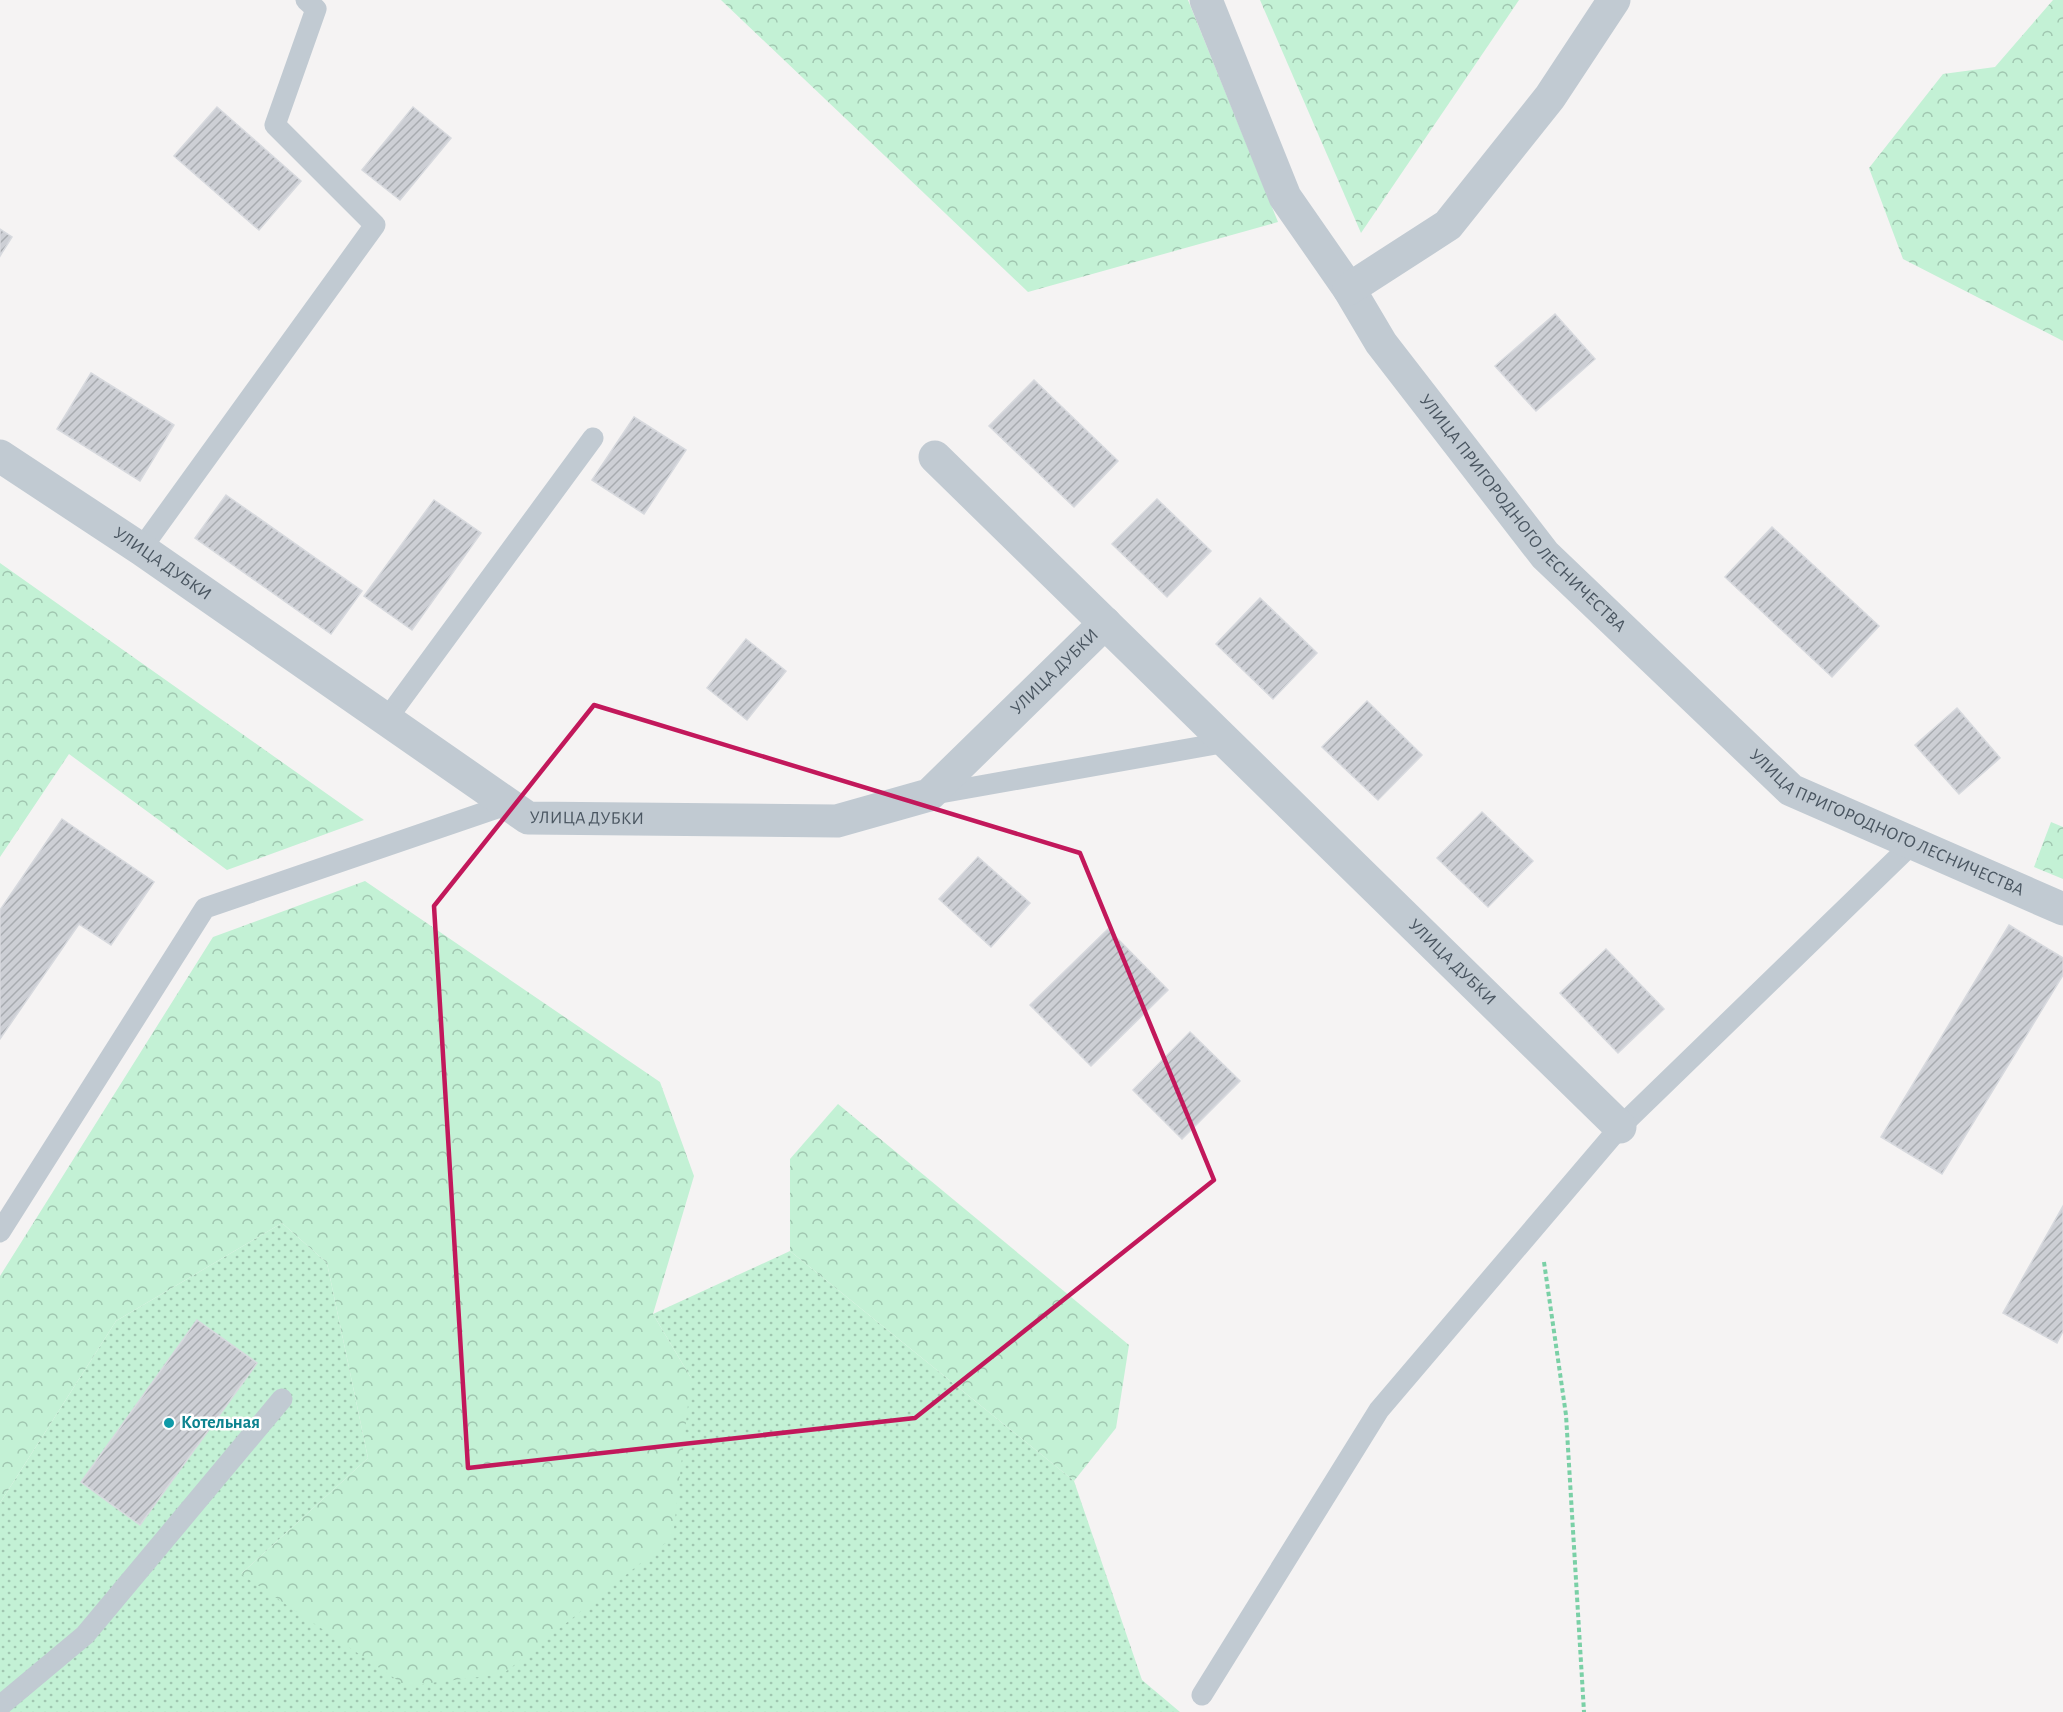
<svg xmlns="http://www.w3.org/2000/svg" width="2063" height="1712" viewBox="0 0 2063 1712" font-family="'Alegreya Sans',sans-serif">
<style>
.grass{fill:url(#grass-dots)}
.forest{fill:url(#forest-crowns)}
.building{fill:url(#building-hatch);stroke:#d7d9de;stroke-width:1.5}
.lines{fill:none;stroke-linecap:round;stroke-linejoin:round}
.path{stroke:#7ad0a6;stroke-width:4;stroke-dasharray:4.5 3;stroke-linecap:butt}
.service{stroke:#c1cad2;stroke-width:21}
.minor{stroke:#c1cad2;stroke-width:33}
.marked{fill:none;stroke:#c2185b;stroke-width:4.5;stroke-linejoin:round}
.culture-dot{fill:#0f9aa8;stroke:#fff;stroke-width:2}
.labels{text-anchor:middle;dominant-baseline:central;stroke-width:5;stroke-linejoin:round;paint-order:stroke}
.street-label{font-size:18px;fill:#4a5661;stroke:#fff}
.culture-label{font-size:18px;font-weight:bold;fill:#0d838f;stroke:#fff;text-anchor:start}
</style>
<defs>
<pattern id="grass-dots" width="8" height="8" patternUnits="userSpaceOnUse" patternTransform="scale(1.5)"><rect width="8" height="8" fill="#c3f1d5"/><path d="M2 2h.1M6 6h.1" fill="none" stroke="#a0c6b0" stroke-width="1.8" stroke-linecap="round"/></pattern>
<pattern id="forest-crowns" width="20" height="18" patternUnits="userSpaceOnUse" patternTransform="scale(1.5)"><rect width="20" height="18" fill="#c3f1d5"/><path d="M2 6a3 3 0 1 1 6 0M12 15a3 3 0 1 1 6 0" fill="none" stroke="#a0c6b0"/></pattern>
<pattern id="building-hatch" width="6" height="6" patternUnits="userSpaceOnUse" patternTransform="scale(1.5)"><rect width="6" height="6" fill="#cdcfd5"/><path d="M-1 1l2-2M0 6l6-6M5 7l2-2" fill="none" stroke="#a8abb0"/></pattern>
</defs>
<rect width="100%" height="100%" fill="#f5f3f3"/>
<polygon class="grass" points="282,1223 327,1263 368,1458 241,1574 691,1378 653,1314 790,1251 1074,1481 1142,1680 1180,1712 0,1712 0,1503 116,1321"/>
<g class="forest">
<polygon points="721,0 1188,0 1278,222 1028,292"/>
<polygon points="1260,0 1519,0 1361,233"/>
<polygon points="2053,0 2063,0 2063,341 1903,259 1869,168 1943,74 1995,67"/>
<polygon points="0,563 364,820 227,870 69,754 0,857"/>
<polygon points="2051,822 2063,827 2063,879 2034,867"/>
<polygon points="365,881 660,1082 694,1176 653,1314 691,1378 673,1537 503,1674 406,1686 241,1574 368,1458 327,1263 282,1223 116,1321 0,1503 0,1276 213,937"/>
<polygon points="838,1104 1129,1345 1116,1428 1074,1481 790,1251 790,1159"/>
</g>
<g class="building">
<polygon points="217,107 301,181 259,230 174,156"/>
<polygon points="413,107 451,138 400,200 362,170"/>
<polygon points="0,229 12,237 0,256"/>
<polygon points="1555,314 1595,359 1536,411 1495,366"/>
<polygon points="91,373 174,425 140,481 57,429"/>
<polygon points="1034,380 1118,461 1074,507 989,426"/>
<polygon points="634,417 686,450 644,514 592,480"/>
<polygon points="226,495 362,591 331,634 195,538"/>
<polygon points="1157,499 1211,551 1167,597 1112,544"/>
<polygon points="434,500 481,533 412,630 364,596"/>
<polygon points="1772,527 1879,626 1832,677 1725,577"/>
<polygon points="1260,598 1317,653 1273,699 1216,644"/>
<polygon points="746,639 786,671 747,720 707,688"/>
<polygon points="1367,701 1422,755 1378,800 1322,747"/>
<polygon points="1957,708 2000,758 1959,794 1915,745"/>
<polygon points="1482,812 1533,861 1488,907 1437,858"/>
<polygon points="62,819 154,882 111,945 79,924 0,1039 0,910"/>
<polygon points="978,857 1030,903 991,947 939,899"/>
<polygon points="2009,925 2063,958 2063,975 1942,1174 1881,1137"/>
<polygon points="1108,929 1168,990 1091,1066 1030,1005"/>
<polygon points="1606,949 1664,1009 1618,1053 1560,993"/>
<polygon points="1190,1032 1240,1081 1182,1139 1133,1090"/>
<polygon points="2063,1206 2063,1331 2057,1343 2003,1313"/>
<polygon points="197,1320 257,1363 140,1525 81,1482"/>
</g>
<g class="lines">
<polyline class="path" points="1544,1262 1566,1415 1584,1712"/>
<g class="service">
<polyline points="141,549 375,225 275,125 316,9 306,0"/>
<polyline points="386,720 593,438"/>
<polyline points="929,795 1227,742"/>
<polyline points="0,1232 205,908 509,804"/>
<polyline points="1202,1695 1379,1410 1620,1127 1913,843"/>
<polyline points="0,1706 85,1635 282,1399"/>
</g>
<g class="minor">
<path id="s1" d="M1206 0 1285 197 1349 289 1381 343 1545 555 1791 790 2063 909"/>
<polyline points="1349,289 1448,225 1550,97 1614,0"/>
<path id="s2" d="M0 456 141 549 528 818 837 821 929 795 1105 623"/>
<path id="s3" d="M935 457 1620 1127"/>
</g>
</g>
<path class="marked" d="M594 705 1080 853 1214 1180 915 1418 468 1468 434 906Z"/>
<circle class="culture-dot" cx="169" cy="1423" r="6"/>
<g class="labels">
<g class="street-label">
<text stroke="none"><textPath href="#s1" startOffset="609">УЛИЦА ПРИГОРОДНОГО ЛЕСНИЧЕСТВА</textPath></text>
<text stroke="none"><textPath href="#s2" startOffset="195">УЛИЦА ДУБКИ</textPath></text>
<text stroke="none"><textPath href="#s2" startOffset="1221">УЛИЦА ДУБКИ</textPath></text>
<text stroke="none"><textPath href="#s2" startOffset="699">УЛИЦА ДУБКИ</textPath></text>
<text stroke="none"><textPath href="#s1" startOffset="1095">УЛИЦА ПРИГОРОДНОГО ЛЕСНИЧЕСТВА</textPath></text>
<text stroke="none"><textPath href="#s3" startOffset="723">УЛИЦА ДУБКИ</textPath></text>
</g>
<g class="culture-label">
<text x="181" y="1423">Котельная</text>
</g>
</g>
</svg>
